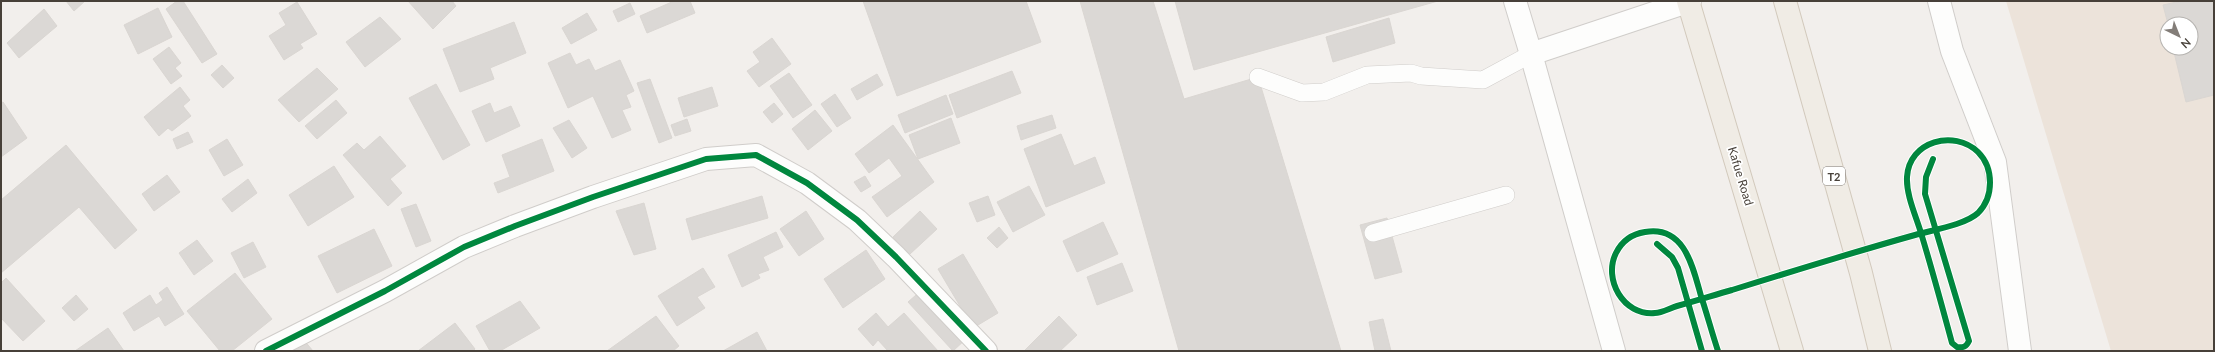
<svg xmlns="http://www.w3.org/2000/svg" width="2215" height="352" viewBox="0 0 2215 352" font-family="Lato,sans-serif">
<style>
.commercial{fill:#ece3da;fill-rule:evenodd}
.building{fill:#dbd8d5;stroke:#dad6d2}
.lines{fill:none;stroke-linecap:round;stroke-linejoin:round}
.service-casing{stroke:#d0cdca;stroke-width:18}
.minor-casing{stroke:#d0cdca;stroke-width:24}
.tertiary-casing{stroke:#d0cdca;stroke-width:24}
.primary-casing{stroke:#d2c9bc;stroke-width:24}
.service{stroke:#fdfdfc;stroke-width:17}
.minor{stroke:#fdfdfc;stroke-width:22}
.tertiary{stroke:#fdfdfc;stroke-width:22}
.primary{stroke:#f0ece5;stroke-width:22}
.cycleway-casing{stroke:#fff;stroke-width:8}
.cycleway{stroke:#00873e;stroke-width:6}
.labels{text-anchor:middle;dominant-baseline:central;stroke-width:3.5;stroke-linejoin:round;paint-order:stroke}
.shield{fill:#fff;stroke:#7e7974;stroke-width:1}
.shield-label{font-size:11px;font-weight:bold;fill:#474039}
.street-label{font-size:12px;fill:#474039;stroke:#fff}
</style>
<rect width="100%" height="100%" fill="#f2efec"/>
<path class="commercial" d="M2006 1H2214V351H2111ZM2167 24H2191V48H2167Z"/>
<g class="building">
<polygon points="66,1 85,1 74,11"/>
<polygon points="177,1 183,1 217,54 202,63 166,9"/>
<polygon points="408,1 452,1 456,6 433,29"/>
<polygon points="674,1 690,1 695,13 647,33 640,16"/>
<polygon points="863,1 1026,1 1041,42 897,96"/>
<polygon points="1080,1 1153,1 1184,99 1258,77 1341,351 1179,351"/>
<polygon points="1175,1 1438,1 1194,70"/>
<polygon points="2181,1 2214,1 2214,95 2186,102 2173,48 2191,48 2191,24 2168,24 2163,5"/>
<polygon points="297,2 317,34 300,44 303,48 284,60 269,36 286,25 279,13"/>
<polygon points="630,3 635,14 618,22 613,11"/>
<polygon points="158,8 172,37 138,54 124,25"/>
<polygon points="44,9 57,26 19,58 7,43"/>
<polygon points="587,13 597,30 571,44 562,28"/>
<polygon points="380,17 401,39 365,67 346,42"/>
<polygon points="1389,18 1395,43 1333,62 1326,37"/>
<polygon points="514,22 526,53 490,68 494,79 460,92 443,49"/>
<polygon points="772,38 791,64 759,87 747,71 760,62 753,52"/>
<polygon points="169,47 181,63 175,68 182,76 171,84 153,59"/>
<polygon points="570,53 576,65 589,59 595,71 620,60 634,91 626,95 631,107 622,110 631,130 612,138 593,96 568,108 548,63"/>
<polygon points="222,65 234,78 223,88 211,75"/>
<polygon points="317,68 338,89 299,122 278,100"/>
<polygon points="1012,71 1021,93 957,118 949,95"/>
<polygon points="789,73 812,105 793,118 770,86"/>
<polygon points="877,74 883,85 857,100 851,89"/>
<polygon points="650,79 672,138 659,143 637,83"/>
<polygon points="436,84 470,145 443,160 409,98"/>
<polygon points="180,87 190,100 183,106 191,116 172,131 168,128 159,136 144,117"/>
<polygon points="712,87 718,106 684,117 678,98"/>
<polygon points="835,94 851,118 837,127 821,104"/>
<polygon points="946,95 953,114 905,133 898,115"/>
<polygon points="336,100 347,113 317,139 305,126"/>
<polygon points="3,102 27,138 1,157 1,103"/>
<polygon points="490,103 494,113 511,106 520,126 486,142 472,111"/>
<polygon points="774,103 783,114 772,123 763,112"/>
<polygon points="815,110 832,131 808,150 792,129"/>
<polygon points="1052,115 1056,128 1021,140 1017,126"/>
<polygon points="951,118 960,143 918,159 909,135"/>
<polygon points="687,119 691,131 675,136 671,125"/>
<polygon points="569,120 587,148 572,158 553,128"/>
<polygon points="893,125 934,182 887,217 872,197 902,176 889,158 869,173 855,154"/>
<polygon points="188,132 193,142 177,149 173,139"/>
<polygon points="1061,134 1074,166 1095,157 1105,183 1046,207 1024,149"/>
<polygon points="380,136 406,166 390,179 402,193 388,206 343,155 357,143 364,150"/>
<polygon points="227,139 243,165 224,176 209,150"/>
<polygon points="542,139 554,171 498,193 494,183 510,177 502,155"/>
<polygon points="66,145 137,230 115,249 79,207 1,273 1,200"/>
<polygon points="334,166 354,197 308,226 289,195"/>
<polygon points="167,175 180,192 154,211 142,194"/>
<polygon points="865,176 871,186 861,192 854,182"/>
<polygon points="248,179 257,193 232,212 222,199"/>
<polygon points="1029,186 1045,215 1013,232 997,202"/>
<polygon points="762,196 768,218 692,240 686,219"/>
<polygon points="988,196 995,215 977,222 969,203"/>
<polygon points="644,203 656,249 634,255 616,211"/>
<polygon points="416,204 431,241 416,247 401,209"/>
<polygon points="806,211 824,239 799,256 780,229"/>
<polygon points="920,211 937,229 910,254 893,237"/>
<polygon points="1387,218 1402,272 1375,279 1360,225"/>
<polygon points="1103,222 1118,254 1077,272 1063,241"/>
<polygon points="999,227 1008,238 997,248 987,238"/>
<polygon points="374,229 392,266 337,293 318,256"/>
<polygon points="776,232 783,247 763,257 769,270 758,274 760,278 742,287 728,255"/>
<polygon points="197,240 213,261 194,275 179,253"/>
<polygon points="253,242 266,267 244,278 231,253"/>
<polygon points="866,250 885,279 843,308 824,279"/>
<polygon points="963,254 998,313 973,328 938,269"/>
<polygon points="1122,263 1133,291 1097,305 1087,277"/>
<polygon points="703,268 715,287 697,297 705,308 677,326 658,296"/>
<polygon points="235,273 272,319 232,351 220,351 187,311"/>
<polygon points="6,278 45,321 23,341 1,318 1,283"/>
<polygon points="167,287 184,314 165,326 159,316 134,331 123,313 150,295 156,305 163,300 159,293"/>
<polygon points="923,289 967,338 953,351 908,302"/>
<polygon points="76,295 88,309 74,321 62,308"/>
<polygon points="520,301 540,328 500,351 490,351 476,326"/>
<polygon points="876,313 888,327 904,313 938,351 888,351 878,340 873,346 858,329"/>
<polygon points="656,316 679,346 673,351 607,351"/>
<polygon points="1059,316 1077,335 1060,351 1024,351"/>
<polygon points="1383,319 1391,351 1375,351 1369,322"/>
<polygon points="455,323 475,349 473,351 418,351"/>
<polygon points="108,328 124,351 75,351"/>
<polygon points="757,332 767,351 723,351"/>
<polygon points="303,339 313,351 288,351"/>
</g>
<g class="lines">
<defs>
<g id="service">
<polyline points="1258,77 1302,93 1324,92 1367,75 1411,73 1421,76 1483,80 1531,54"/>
<polyline points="1373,233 1506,195"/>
</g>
<g id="minor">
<polyline points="1515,1 1531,54"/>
<polyline points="1939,1 1952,51 1995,162 2020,351"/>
<polyline points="266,351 385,291 464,247 515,226 593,197 706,159 756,155 807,183 857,220 896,257 986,351"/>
</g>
<polyline id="tertiary" points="1614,351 1531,54 1690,1"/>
<g id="primary">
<polyline points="1688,1 1792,351"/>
<polyline points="1785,1 1861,273 1880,351"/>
</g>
</defs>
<use href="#service" class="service-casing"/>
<use href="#minor" class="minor-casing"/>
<use href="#tertiary" class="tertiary-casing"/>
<use href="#primary" class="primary-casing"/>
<use href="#service" class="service"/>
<use href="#minor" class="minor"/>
<use href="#tertiary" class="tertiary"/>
<use href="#primary" class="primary"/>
<defs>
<g id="cycleway">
<polyline points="1657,244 1672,257 1678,268 1702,351"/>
<polyline points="266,351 385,291 464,247 515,226 593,197 706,159 756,155 807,183 857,220 896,257 986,351"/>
<path d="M1718 351C1712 333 1707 314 1701 296 1693 268 1685 225 1645 232 1632 234 1622 241 1616 253 1603 279 1623 316 1655 313 1662 313 1670 308 1677 306 1696 301 1714 295 1732 290 1793 271 1854 252 1915 235 1932 230 1965 225 1978 213 1994 197 1994 168 1978 152 1954 129 1909 141 1907 177 1906 195 1916 216 1921 233 1932 269 1942 306 1952 343L1957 347C1963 348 1966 347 1969 341L1925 194 1926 177 1933 159"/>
</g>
</defs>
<use href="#cycleway" class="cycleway-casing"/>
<use href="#cycleway" class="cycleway"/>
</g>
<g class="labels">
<rect class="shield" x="1823" y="167" width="22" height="18" rx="3"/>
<g class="shield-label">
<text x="1834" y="176">T2</text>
</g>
<g class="street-label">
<text transform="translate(1741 176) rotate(73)">Kafue Road</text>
</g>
</g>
<rect width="2215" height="352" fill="none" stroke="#474039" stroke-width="4"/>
<g transform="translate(2179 36) rotate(137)"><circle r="19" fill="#ffffff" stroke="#b5b3b0"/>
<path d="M0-3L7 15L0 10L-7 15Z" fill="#837d78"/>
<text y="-6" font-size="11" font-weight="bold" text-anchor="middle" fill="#474039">N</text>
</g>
</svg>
